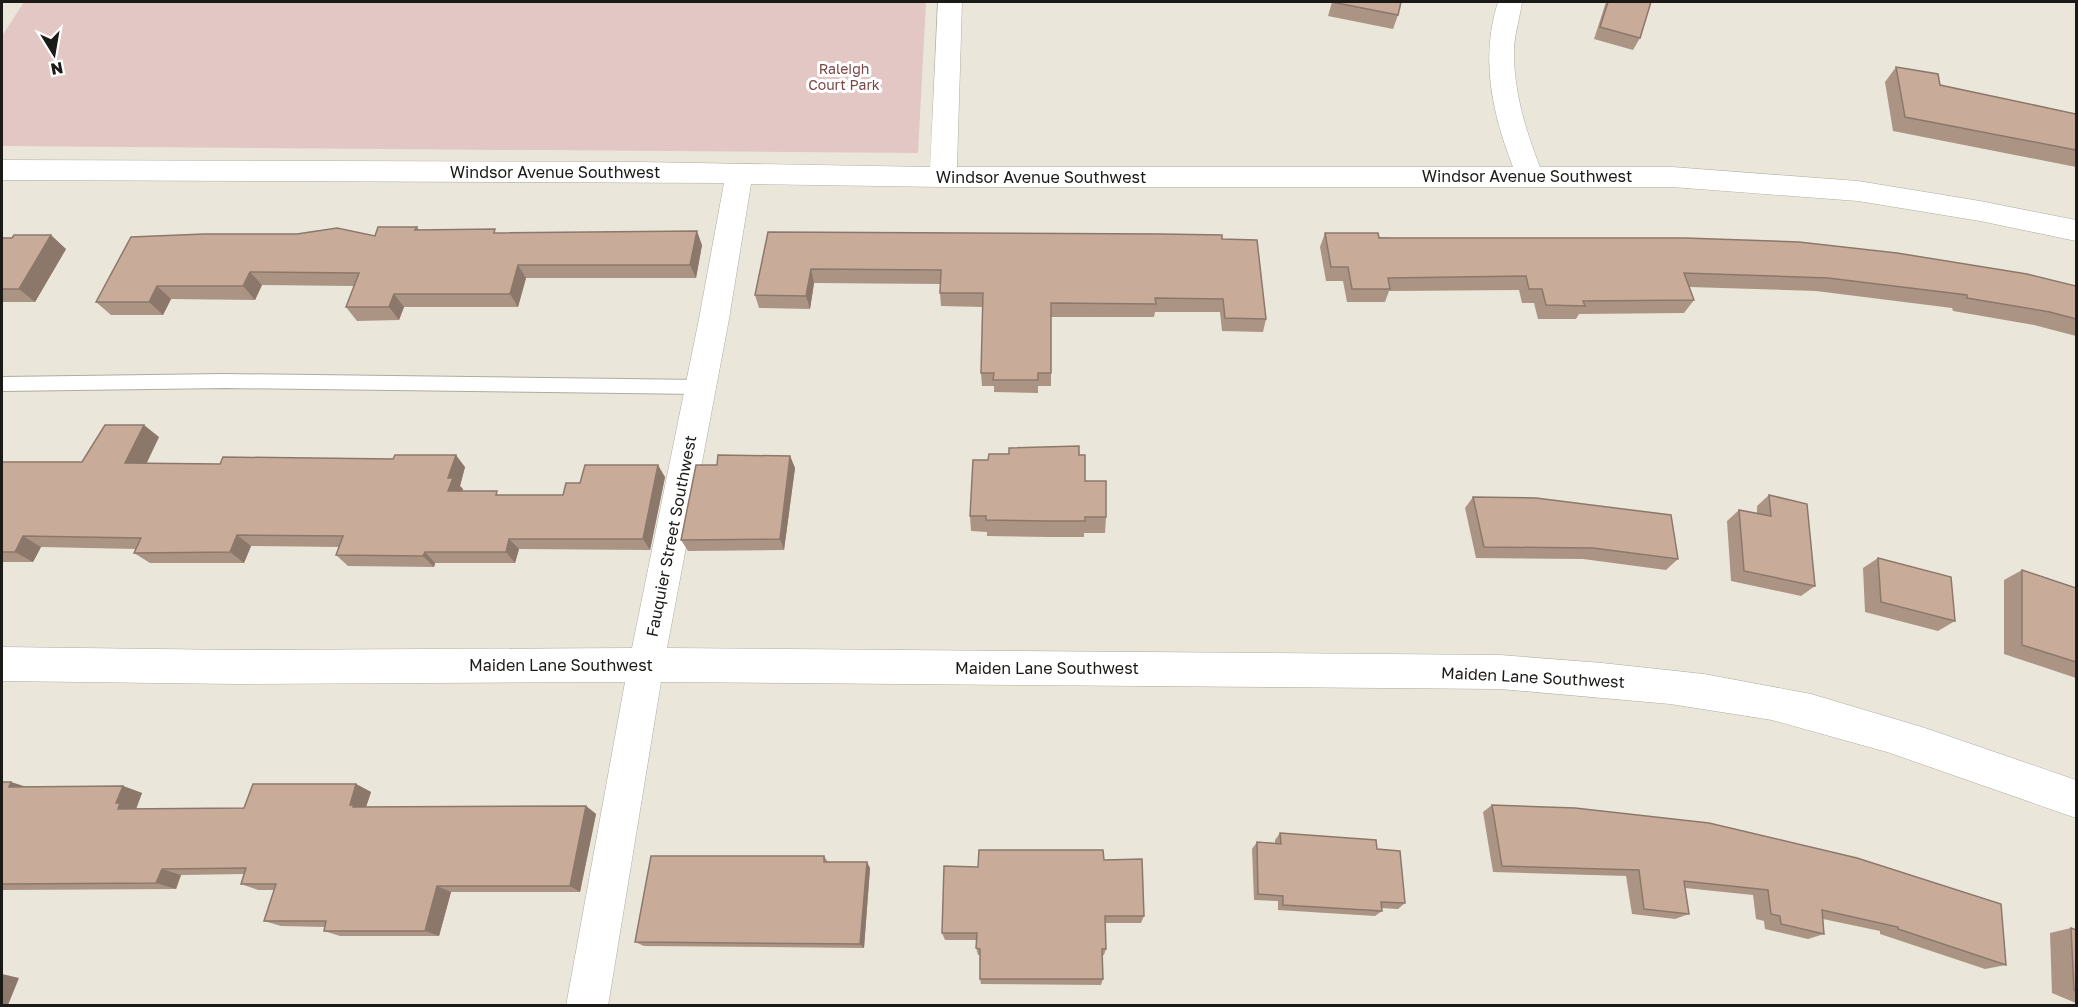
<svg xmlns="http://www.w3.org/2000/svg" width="2078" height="1007" viewBox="0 0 2078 1007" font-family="'Golos Text',sans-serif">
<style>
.green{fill:#e2c7c5}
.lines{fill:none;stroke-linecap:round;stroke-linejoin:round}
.service-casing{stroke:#afab9f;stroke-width:2}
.minor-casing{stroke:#afab9f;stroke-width:1}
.service{fill:#fff;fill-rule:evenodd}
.minor{fill:#fff;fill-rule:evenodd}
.wall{fill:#ac9484}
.shaded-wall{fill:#8c786b}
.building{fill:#c8ac99;stroke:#8c786b;stroke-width:1.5}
.labels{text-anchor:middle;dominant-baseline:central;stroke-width:6;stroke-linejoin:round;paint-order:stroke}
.far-park-label{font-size:14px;fill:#7b4643;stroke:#fff}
.street-label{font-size:16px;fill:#1c1a16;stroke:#fff}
</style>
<rect width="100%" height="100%" fill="#ebe6da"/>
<polygon class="green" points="24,2 926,2 918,153 2,146 2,36"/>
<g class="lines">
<defs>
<polygon id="service" points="225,374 700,380 706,382 708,387 706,392 700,394 225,388 2,391 2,377"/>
<path id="minor" d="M938 2H962L957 167H1513C1492 113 1480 58 1498 2H1522C1520 17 1515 32 1514 48 1513 89 1525 129 1540 167H1672L1858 181 1980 201 2076 220V241L1980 221 1858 201 1672 187H943L751 184 729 319 667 648 1500 655 1602 663 1704 674 1811 694 1925 728 2076 780V818L1887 752 1772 720 1670 704 1500 689 661 682 608 1006H566L625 682 237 684 2 681V647L237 650 632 648 699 319 724 183 2 180V160L639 162 930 167Z"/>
</defs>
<use href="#service" class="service-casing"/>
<use href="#minor" class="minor-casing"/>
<use href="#service" class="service"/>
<use href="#minor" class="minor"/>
</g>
<g class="wall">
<polygon points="1332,2 1398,15 1393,29 1328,16"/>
<polygon points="1606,2 1651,2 1640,38 1633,50 1594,39"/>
<polygon points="1896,67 1940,85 2076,114 2076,167 1893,131 1885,82"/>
<polygon points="417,227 419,230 497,233 702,245 696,278 526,278 518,307 404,307 399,320 357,321 346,307 354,286 262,285 255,300 171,299 163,315 111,315 96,302 131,237 375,236"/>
<polygon points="768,232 1222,239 1266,319 1263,332 1222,331 1220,312 1155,312 1154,317 1051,317 1051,386 1038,386 1038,393 994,392 994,386 982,386 981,373 983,307 941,306 940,293 940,284 814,283 810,309 759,308 755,295"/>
<polygon points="1325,233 2076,286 2076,336 2034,325 1953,311 1952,308 1816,291 1689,287 1694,300 1684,313 1579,314 1576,319 1538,319 1534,303 1522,303 1519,290 1389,291 1385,302 1347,302 1343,281 1326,281 1320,247"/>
<polygon points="2,238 66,249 35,302 2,302"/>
<polygon points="159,437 146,464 465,467 460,486 463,489 462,491 500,495 563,495 580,483 665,477 650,550 519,549 515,563 435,563 434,567 348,566 336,555 339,547 251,546 244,563 150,563 134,553 136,549 41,547 33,562 2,562 2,462 82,462"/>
<polygon points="1079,455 1085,481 1106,517 1105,533 1084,533 1084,537 1049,537 987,536 987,532 971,531 970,516 988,460"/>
<polygon points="790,456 795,468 784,550 688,551 681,540 717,465"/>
<polygon points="1769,495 1815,586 1801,596 1731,581 1727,521 1739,510 1757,514 1757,506"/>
<polygon points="1473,497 1678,559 1666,570 1583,559 1476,558 1465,508"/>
<polygon points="1878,558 1955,621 1938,631 1865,612 1863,568"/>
<polygon points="2022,570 2076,588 2076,678 2004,654 2004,580"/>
<polygon points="2,782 25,787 123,786 142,793 136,809 244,808 356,784 371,792 366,807 586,806 596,814 580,892 451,892 439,936 340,936 324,931 325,927 281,926 264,921 274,890 258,890 241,884 244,874 181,875 176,889 2,890"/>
<polygon points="1492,805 1575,808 2006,965 1985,969 1880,934 1880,931 1823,919 1824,934 1808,939 1765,929 1764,921 1756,919 1753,895 1685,888 1689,914 1675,919 1632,914 1626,876 1493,872 1483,812"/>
<polygon points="1280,833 1377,849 1405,903 1398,909 1381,908 1382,911 1375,916 1278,910 1278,901 1254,900 1252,849 1257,842 1275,843 1275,840"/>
<polygon points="824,856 828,862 870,868 864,948 644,946 635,942"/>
<polygon points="1104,860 1144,916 1141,923 1105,923 1106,949 1104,955 1102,955 1103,979 1101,985 981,984 980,979 980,955 978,955 976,948 977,940 945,940 942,933 978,867"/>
<polygon points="2071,928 2076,930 2076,1003 2052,993 2050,933"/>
</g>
<g class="shaded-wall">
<polygon points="697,231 702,245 696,278 690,265"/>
<polygon points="51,235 66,249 35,302 19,289"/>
<polygon points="518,265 526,278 518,307 510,294"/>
<polygon points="811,269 814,283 810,309 806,296"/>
<polygon points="250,272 262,285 255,300 243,286"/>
<polygon points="157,286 171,299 163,315 149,302"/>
<polygon points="394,294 404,307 399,320 389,307"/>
<polygon points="144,425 159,437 141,475 125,463"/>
<polygon points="456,455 465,467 460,486 463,489 459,503 448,491 448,478"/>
<polygon points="790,456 795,468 784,550 780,539"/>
<polygon points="658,465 665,477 650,550 643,539"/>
<polygon points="237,535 251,546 244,563 230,552"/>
<polygon points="23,536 41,547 33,562 15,552"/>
<polygon points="509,539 519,549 515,563 506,552"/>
<polygon points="425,552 435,563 434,567 423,556"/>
<polygon points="11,782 33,789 9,787"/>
<polygon points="356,784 371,792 365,810 368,814 350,805"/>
<polygon points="123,786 142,793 136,809 118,809 116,803"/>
<polygon points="586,806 596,814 580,892 570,886"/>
<polygon points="867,862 870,868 864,948 860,944"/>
<polygon points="162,869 181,875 176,889 156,883"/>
<polygon points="437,886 451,892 439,936 425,931"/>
<polygon points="2,974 19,978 8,1005 2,1005"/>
</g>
<g class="building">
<polygon points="1332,2 1401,2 1398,15"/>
<polygon points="1608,2 1651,2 1640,38 1600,27"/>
<polygon points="1896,67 1938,74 1940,85 2076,114 2076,150 1905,117"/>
<polygon points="378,227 417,227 415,230 495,229 494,233 697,231 690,265 518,265 510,294 394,294 389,307 346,307 359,273 250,272 243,286 157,286 149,302 96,302 131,237 204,234 297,234 337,228 375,236"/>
<polygon points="768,232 1161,234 1222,235 1222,239 1257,240 1266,319 1225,318 1223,299 1155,298 1156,304 1051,303 1051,373 1038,373 1038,380 993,380 994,373 981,373 983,293 940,293 941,270 811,269 806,296 755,295"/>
<polygon points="1325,233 1378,233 1379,238 1685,238 1799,242 1897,253 2027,274 2076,286 2076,319 2050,312 1967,298 1967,295 1828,278 1684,273 1694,300 1583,301 1585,306 1546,305 1542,289 1529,289 1526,276 1388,278 1390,289 1352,289 1348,267 1331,267"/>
<polygon points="14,235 51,235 19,289 2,289 2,238 12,238"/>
<polygon points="105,425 144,425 125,463 220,464 223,457 393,459 395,455 456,455 448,478 453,478 448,491 497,491 496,495 563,495 566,483 580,483 585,465 658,465 643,539 509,539 506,552 425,552 423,556 336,555 343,536 237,535 230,552 134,553 141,538 23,536 15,552 2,552 2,462 82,462"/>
<polygon points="1079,446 1079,455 1085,455 1085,481 1106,481 1106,517 1085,517 1085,521 1049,521 986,520 986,516 970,516 973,460 988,460 989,454 1009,454 1009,448"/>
<polygon points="718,455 790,456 780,539 681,540 696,465 717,465"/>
<polygon points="1769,495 1807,504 1815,586 1744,571 1739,510 1771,516"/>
<polygon points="1473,497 1536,498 1671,515 1678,559 1593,548 1484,547"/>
<polygon points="1878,558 1951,577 1955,621 1881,602"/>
<polygon points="2022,570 2076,588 2076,662 2022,645"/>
<polygon points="2,782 11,782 9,787 123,786 116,803 120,803 118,809 244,808 253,784 356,784 350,805 354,805 353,807 586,806 570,886 437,886 425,931 324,931 326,921 264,921 276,884 241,884 246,868 162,869 156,883 2,884"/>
<polygon points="1492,805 1575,808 1709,823 1857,858 2001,904 2006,965 1898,929 1898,927 1822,910 1824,934 1781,924 1780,916 1771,914 1768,890 1684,881 1689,914 1644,909 1639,870 1502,866"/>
<polygon points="1280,833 1376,840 1377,849 1400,851 1405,903 1381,902 1382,911 1283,905 1283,896 1258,894 1257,842 1281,844"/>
<polygon points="979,850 1103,850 1104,860 1142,859 1144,916 1105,916 1106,949 1102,949 1103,979 980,979 980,949 976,948 977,933 942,933 944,866 978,867"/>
<polygon points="651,856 824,856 824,862 867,862 860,944 635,942"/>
<polygon points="2071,928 2076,930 2076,991 2074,990"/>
</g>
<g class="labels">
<g class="far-park-label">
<text x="844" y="68">Raleigh<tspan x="844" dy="16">Court Park</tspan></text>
</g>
<g class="street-label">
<text x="555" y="172">Windsor Avenue Southwest</text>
<text x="1527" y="176">Windsor Avenue Southwest</text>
<text x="1041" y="177">Windsor Avenue Southwest</text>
<text transform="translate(671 536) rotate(-79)">Fauquier Street Southwest</text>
<text x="561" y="665">Maiden Lane Southwest</text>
<text x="1047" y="668">Maiden Lane Southwest</text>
<text transform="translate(1533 677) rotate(3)">Maiden Lane Southwest</text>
</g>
</g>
<rect width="2078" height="1007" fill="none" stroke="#1c1a16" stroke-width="6"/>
<g transform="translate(54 54) rotate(169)" stroke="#ffffff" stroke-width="4.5" paint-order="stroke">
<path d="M0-4.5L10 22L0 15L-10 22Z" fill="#1c1a16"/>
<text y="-9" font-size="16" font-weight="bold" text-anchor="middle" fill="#1c1a16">N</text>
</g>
</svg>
